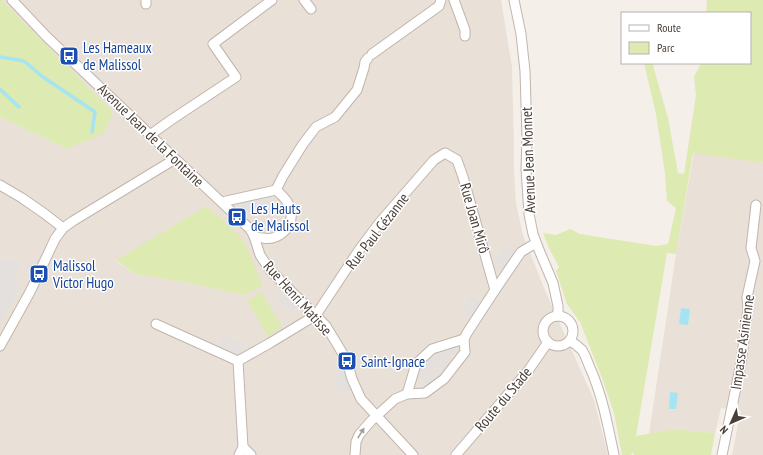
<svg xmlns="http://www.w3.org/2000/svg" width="763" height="455" viewBox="0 0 763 455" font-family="'PT Sans Narrow',sans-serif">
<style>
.residential{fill:#e9e0d8;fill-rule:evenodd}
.green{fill:#ddeab1}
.parking{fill:#e4e0de}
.water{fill:#a5e4f3}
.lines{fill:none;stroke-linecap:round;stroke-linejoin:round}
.stream{stroke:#a5e4f3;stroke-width:3.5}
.minor-casing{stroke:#c1b5ac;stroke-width:11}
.minor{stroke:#fff;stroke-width:9}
.oneway{fill:#a49f9b}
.labels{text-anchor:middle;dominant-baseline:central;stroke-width:3;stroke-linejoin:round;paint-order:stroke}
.transit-label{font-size:15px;fill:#164399;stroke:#fff;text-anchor:start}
.street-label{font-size:15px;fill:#4a3f37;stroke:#fff}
</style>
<rect width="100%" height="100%" fill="#f5efea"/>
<g class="residential">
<path d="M2 0H501L512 67 514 147V172L516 203 523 235 544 288 594 400 608 455H0V117L67 149 113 112ZM207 206 243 295 184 282 135 274 116 261Z"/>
<polygon points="694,152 762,163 763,160 763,455 732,455 741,410 721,408 715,433 674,429 649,434 676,254"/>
</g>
<g class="green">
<polygon points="0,0 2,0 113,112 104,133 67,149 0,117"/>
<polygon points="707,0 763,0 763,160 762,163 693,153 676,254 667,253 636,436 674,429 715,433 711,455 634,455 633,452 631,455 622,455 614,413 602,378 580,322 567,304 556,271 559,267 549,248 543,233 556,235 570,229 580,234 656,246 668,244 676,208 667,201 665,173 656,114 644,63 653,63 654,69 668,118 678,173 684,174 696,95 694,77 701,63 750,63 750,13 706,13"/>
<polygon points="207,206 238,234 246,245 263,286 243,295 184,282 135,274 116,260"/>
<polygon points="261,292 282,327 268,336 247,301"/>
</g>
<g class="parking">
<polygon points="271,191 275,208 254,214 242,211 239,198"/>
<polygon points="505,246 518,255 505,273 492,264"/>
<polygon points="0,260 22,262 12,282 20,286 0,323"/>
<polygon points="288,289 305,304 290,312 274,297"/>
<polygon points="472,295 485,304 473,322 460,313"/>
<polygon points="223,334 245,344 238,361 216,351"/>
<polygon points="451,343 459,352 436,362 420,379 413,376 432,349"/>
<polygon points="452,359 457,362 429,391 423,382 444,360"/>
<polygon points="349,368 356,388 341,395 332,375"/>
</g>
<g class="water">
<polygon points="681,308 690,309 688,325 679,324"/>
<polygon points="670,392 678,393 676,409 669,409"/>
</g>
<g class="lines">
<g class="stream">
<polyline points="0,57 24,61 43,77 95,112 92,132"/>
<polyline points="0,89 19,107"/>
</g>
<defs>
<g id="minor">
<polyline points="12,0 47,37 140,125 150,135 250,229 254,236 260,255 270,270 326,326 337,344 347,361 352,379 361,399 413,455"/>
<polyline points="146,0 146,4"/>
<polyline points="304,0 311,9"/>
<polyline points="454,0 465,30 465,36"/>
<polyline points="514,0 521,34 525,71 527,137 526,169 529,214 533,234 539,250 553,283 558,306 558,316"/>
<polyline points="372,54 439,6 441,0"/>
<polyline points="150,135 171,120 236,77 213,44 272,0"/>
<polyline points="0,185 22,198 45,214 63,228"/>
<polyline points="276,190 283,176 303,144 316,127 335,117 357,90 364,68 365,62 368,58"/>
<path d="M222 202 276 190C282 195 291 204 291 213 293 228 278 241 263 238 260 238 257 237 254 236"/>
<polyline points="495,290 521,252 536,243"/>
<circle cx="558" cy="331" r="15"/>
<polyline points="156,324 238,361"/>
<path d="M570 341C574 343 578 346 582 350 586 356 588 364 591 370 603 398 608 426 614 455"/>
<polyline points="0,346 30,292 55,239 63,228 73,221 175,159"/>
<polyline points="407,394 416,364 432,349 464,339"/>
<polyline points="243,447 251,455"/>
<polyline points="239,455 243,447 238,361 270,343 316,315 359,250 380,222 434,160 445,153 457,160 463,177 495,290 467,333 464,339 465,352 444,379 425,393 407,394 395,399 371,421 364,429 359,435 356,442 355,455"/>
<polyline points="456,455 528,371 548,342"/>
<polyline points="722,455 741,363 748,309 747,297 755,261 751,248 756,205"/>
</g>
</defs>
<use href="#minor" class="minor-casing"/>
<use href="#minor" class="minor"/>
</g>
<defs><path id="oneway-solid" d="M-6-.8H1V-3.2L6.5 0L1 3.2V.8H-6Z"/></defs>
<use class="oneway" href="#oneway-solid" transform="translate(361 433) rotate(-58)"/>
<defs>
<symbol id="bus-square" viewBox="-11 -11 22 22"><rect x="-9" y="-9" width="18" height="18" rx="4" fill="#1a4fb4" stroke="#fff"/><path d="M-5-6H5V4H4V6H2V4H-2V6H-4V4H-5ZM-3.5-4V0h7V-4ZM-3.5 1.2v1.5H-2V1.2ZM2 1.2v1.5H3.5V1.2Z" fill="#fff"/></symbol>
</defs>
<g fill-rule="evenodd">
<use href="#bus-square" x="58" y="45" width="22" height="22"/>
<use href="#bus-square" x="226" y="206" width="22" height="22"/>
<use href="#bus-square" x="28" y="263" width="22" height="22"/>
<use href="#bus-square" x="336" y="350" width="22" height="22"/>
</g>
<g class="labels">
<g class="transit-label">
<text x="83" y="47">Les Hameaux<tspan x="83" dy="17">de Malissol</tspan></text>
<text x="251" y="208">Les Hauts<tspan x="251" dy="17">de Malissol</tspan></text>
<text x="53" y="265">Malissol<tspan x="53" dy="17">Victor Hugo</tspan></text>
<text x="361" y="361">Saint-Ignace</text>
</g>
<g class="street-label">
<text transform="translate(151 135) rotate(44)">Avenue Jean de la Fontaine</text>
<text transform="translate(528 160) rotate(-92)">Avenue Jean Monnet</text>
<text transform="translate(475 218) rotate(74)">Rue Joan Mirô</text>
<text transform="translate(377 231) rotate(-52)">Rue Paul Cézanne</text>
<text transform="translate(298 298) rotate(48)">Rue Henri Matisse</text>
<text transform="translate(742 342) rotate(-82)">Impasse Asinienne</text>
<text transform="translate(503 399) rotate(-50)">Route du Stade</text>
</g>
</g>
<rect x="621" y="12" width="130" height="52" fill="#ffffff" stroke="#b7b2af"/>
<rect x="629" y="25" width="20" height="6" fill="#ffffff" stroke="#b7b2af"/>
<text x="657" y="32" font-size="12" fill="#4a3f37">Route</text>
<rect x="629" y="42" width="20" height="12" fill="#ddeab1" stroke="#b7b2af"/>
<text x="657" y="52" font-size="12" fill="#4a3f37">Parc</text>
<g transform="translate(731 423) rotate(225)" stroke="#ffffff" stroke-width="3" paint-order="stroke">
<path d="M0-3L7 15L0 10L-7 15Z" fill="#4a3f37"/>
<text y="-6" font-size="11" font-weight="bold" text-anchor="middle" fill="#4a3f37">N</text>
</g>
</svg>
